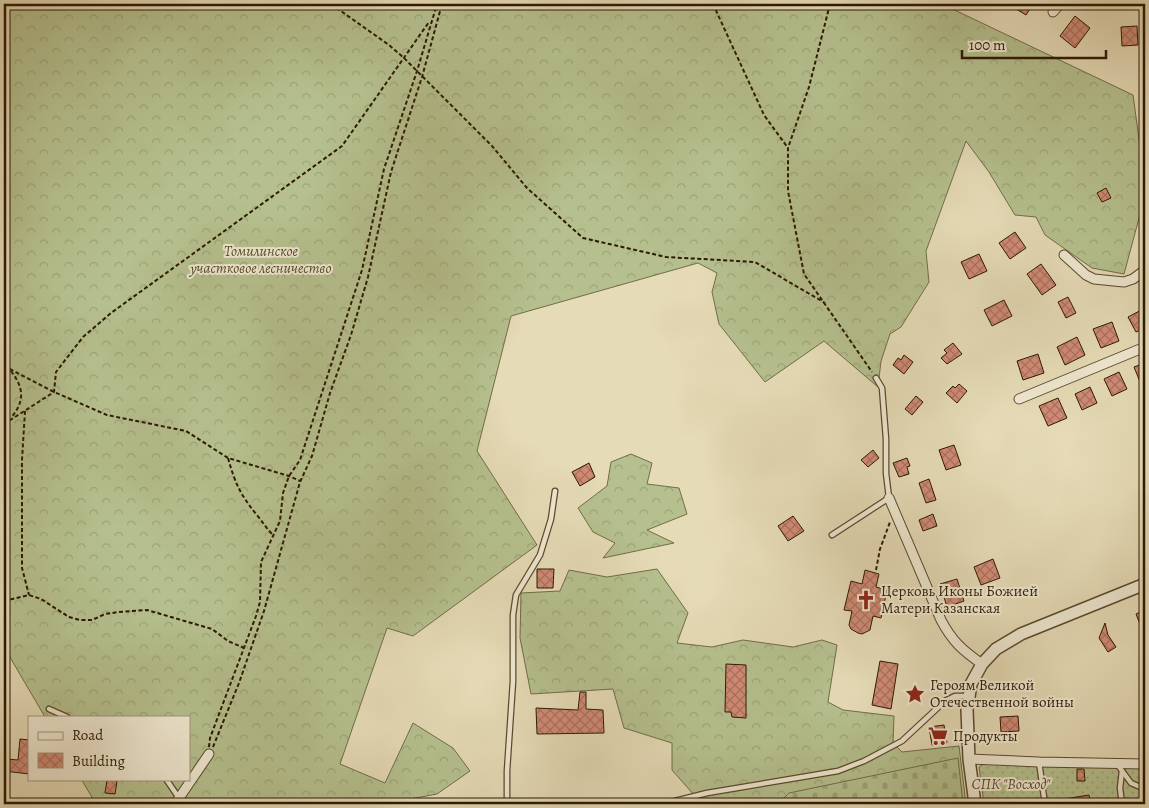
<svg xmlns="http://www.w3.org/2000/svg" width="1149" height="808" viewBox="0 0 1149 808" font-family="Alegreya,serif">
<style>
.forest{fill:url(#forest-crowns);stroke:#716c49}
.cemetery{fill:url(#cemetery-stones);stroke:#716c49}
.garden{fill:url(#garden-dots);stroke:#716c49}
.building{fill:url(#building-cross-hatch);stroke:#2d1804}
.lines{fill:none;stroke-linecap:round;stroke-linejoin:round}
.service-casing{stroke:#5b4930;stroke-width:7}
.minor-casing{stroke:#5b4930;stroke-width:11}
.tertiary-casing{stroke:#5b4930;stroke-width:14}
.path{stroke:#2d1804;stroke-width:2;stroke-dasharray:4 2.5;stroke-linecap:butt}
.service{stroke:#eee8d0;stroke-width:4.5}
.minor{stroke:#eee8d0;stroke-width:9}
.tertiary{stroke:#eee8d0;stroke-width:11}
.labels{text-anchor:middle;dominant-baseline:central;stroke-width:4;stroke-linejoin:round;paint-order:stroke}
.park-label{font-size:15px;font-style:italic;fill:#564a2d;stroke:#eee8d0}
.poi-label{font-size:15px;fill:#2d1804;stroke:#eee8d0;text-anchor:start}
</style>
<defs>
<pattern id="forest-crowns" width="20" height="18" patternUnits="userSpaceOnUse" patternTransform="scale(1.25)"><rect width="20" height="18" fill="#b5c08e"/><path d="M2 6a3 3 0 1 1 6 0M12 15a3 3 0 1 1 6 0" fill="none" stroke="#9ca479"/></pattern>
<pattern id="cemetery-stones" width="16" height="16" patternUnits="userSpaceOnUse" patternTransform="scale(1.25)"><rect width="16" height="16" fill="#b5c08e"/><path d="M2 7V4a2 2 0 0 1 4 0v3zM10 15v-3a2 2 0 0 1 4 0v3z" fill="#9ca479"/></pattern>
<pattern id="garden-dots" width="8" height="8" patternUnits="userSpaceOnUse" patternTransform="scale(1.25)"><rect width="8" height="8" fill="#b5c08e"/><path d="M2 2h.1M6 6h.1" fill="none" stroke="#9ca479" stroke-width="1.8" stroke-linecap="round"/></pattern>
<pattern id="building-cross-hatch" width="8" height="8" patternUnits="userSpaceOnUse" patternTransform="scale(1.25)"><rect width="8" height="8" fill="#d18b75"/><path d="M0 0l8 8M0 8l8-8" fill="none" stroke="#aa715e"/></pattern>
</defs>
<rect width="100%" height="100%" fill="#e5dbb6"/>
<filter id="stains"><feTurbulence type="fractalNoise" baseFrequency=".004" numOctaves="4"/><feColorMatrix values="0 0 0 0 .2 0 0 0 0 .09 0 0 0 0 .02 0 0 0 .5 -.17"/></filter>
<radialGradient id="worn" r=".72"><stop offset=".6" stop-color="#630" stop-opacity="0"/><stop offset="1" stop-color="#630" stop-opacity=".3"/></radialGradient>
<g class="forest">
<polygon points="4,4 942,4 1133,95 1145,183 1145,196 1124,274 1092,268 1045,235 1036,217 1015,215 989,172 966,141 926,251 929,282 901,327 890,334 881,361 878,387 824,341 765,382 719,324 712,292 717,273 698,263 511,316 477,451 537,545 413,636 387,628 340,764 385,783 413,723 453,748 470,771 437,794 384,804 96,804 81,779 189,779 189,717 45,717 4,647"/>
<polygon points="631,454 652,463 647,484 679,488 687,514 647,530 674,543 603,558 615,543 593,532 578,508 607,486 611,462"/>
<polygon points="657,569 688,613 677,643 712,647 743,640 793,647 822,640 837,645 828,702 843,710 894,716 893,743 902,752 959,746 966,804 702,804 672,770 672,743 624,728 613,689 531,694 520,638 521,593 560,591 569,570 607,577"/>
</g>
<polygon class="cemetery" points="958,758 963,804 778,804 789,793"/>
<polygon class="garden" points="987,762 1145,768 1145,804 984,804 979,767"/>
<g class="building">
<polygon points="1008,4 1033,4 1026,15"/>
<polygon points="1075,16 1090,28 1075,48 1060,36"/>
<polygon points="1137,26 1138,45 1122,46 1121,27"/>
<polygon points="1106,188 1111,198 1102,202 1097,193"/>
<polygon points="1015,232 1026,248 1010,259 999,243"/>
<polygon points="979,254 987,271 969,279 961,262"/>
<polygon points="1041,264 1056,285 1042,295 1027,274"/>
<polygon points="1068,297 1076,313 1066,318 1058,302"/>
<polygon points="1004,300 1012,316 992,326 984,310"/>
<polygon points="1145,308 1145,328 1136,332 1128,317"/>
<polygon points="1112,322 1119,341 1101,348 1093,329"/>
<polygon points="1077,337 1085,355 1065,365 1057,347"/>
<polygon points="953,343 962,354 947,364 941,358 947,353 944,350"/>
<polygon points="1038,354 1044,373 1023,380 1017,361"/>
<polygon points="904,355 913,362 904,374 893,365 898,358 901,360"/>
<polygon points="1145,363 1145,394 1134,367"/>
<polygon points="1119,372 1127,389 1112,396 1104,379"/>
<polygon points="959,384 967,391 957,403 946,393 953,386 955,388"/>
<polygon points="1090,387 1097,403 1082,410 1075,394"/>
<polygon points="916,396 923,402 912,415 905,409"/>
<polygon points="1058,398 1067,418 1048,426 1039,406"/>
<polygon points="954,445 961,465 946,470 939,450"/>
<polygon points="873,450 879,458 868,467 861,460"/>
<polygon points="907,458 910,466 907,467 909,474 899,477 893,463"/>
<polygon points="589,463 595,477 580,486 572,472"/>
<polygon points="929,479 936,500 926,503 919,483"/>
<polygon points="933,514 937,526 923,531 919,520"/>
<polygon points="793,516 804,531 788,541 778,526"/>
<polygon points="993,559 1000,578 981,585 974,567"/>
<polygon points="537,569 554,569 553,588 537,588"/>
<polygon points="865,570 879,574 876,587 887,590 881,618 873,616 870,630 862,634 858,633 851,629 849,625 852,611 844,610 851,581 862,584"/>
<polygon points="957,579 964,601 947,607 940,584"/>
<polygon points="1145,610 1145,637 1136,614"/>
<polygon points="1105,623 1108,635 1116,647 1108,652 1099,638"/>
<polygon points="880,661 898,664 891,709 872,705"/>
<polygon points="726,664 746,665 746,718 732,717 731,712 725,712"/>
<polygon points="580,692 586,692 586,709 603,710 604,733 537,734 536,708 578,710"/>
<polygon points="1018,716 1019,731 1001,732 1000,717"/>
<polygon points="944,725 947,743 932,745 929,727"/>
<polygon points="20,739 29,740 29,774 4,771 6,759 18,760"/>
<polygon points="1077,769 1084,769 1085,781 1077,781"/>
<polygon points="107,780 117,781 115,794 105,793"/>
<polygon points="1089,795 1091,804 1059,804 1058,800"/>
</g>
<g class="lines">
<defs>
<g id="service">
<polyline points="832,535 889,498 886,473 886,439 882,388 876,378"/>
<polyline points="49,709 67,717"/>
<polyline points="1039,762 1045,804"/>
<polyline points="1117,764 1131,783 1145,789"/>
<polyline points="1122,771 1120,788 1122,804"/>
<polyline points="166,779 179,798"/>
<polyline points="507,804 507,771 513,681 513,615 516,595 540,555 551,519 555,491"/>
<polyline points="669,804 671,802 707,793 838,771 864,761 902,741 945,701 955,696 967,696"/>
</g>
<g id="minor">
<polyline points="1053,12 1060,4"/>
<polyline points="1064,255 1086,275 1094,279 1124,282 1133,279 1145,270"/>
<polyline points="1019,399 1145,347"/>
<path d="M889 498 941 620C952 641 962 650 982 664"/>
<polyline points="969,759 1039,762 1145,764"/>
<polyline points="175,804 209,754"/>
</g>
<polyline id="tertiary" points="975,804 969,759 967,710 971,684 982,664 996,649 1021,634 1145,584"/>
</defs>
<use href="#service" class="service-casing"/>
<use href="#minor" class="minor-casing"/>
<use href="#tertiary" class="tertiary-casing"/>
<g class="path">
<polyline points="331,4 389,45 404,58 492,146 527,188 583,238 666,257 755,262 825,303"/>
<polyline points="713,4 764,115 788,148"/>
<polyline points="830,4 809,87 788,148 788,191 804,274 872,372"/>
<polyline points="4,366 54,392 107,415 186,431 228,458 289,476 300,481"/>
<path d="M11 371C24 388 25 401 11 418"/>
<polyline points="25,411 22,460 22,568 29,595"/>
<polyline points="4,424 54,392 56,372 83,337 111,313 342,146 429,22"/>
<path d="M228 458C235 483 240 494 256 514 262 521 266 528 273 535"/>
<polyline points="876,570 880,549 890,522"/>
<polyline points="4,601 29,595 41,599 69,617 80,620 92,620 105,614 119,612 147,610 212,629 228,641 244,648"/>
<polyline points="209,747 210,738 256,616 260,602 261,562 280,521 283,493 289,476 300,460 362,270 384,169 417,71 437,4"/>
<polyline points="213,747 239,683 264,611 300,482 312,456 330,393 351,335 368,277 391,172 422,77 442,4"/>
</g>
<use href="#service" class="service"/>
<use href="#minor" class="minor"/>
<use href="#tertiary" class="tertiary"/>
</g>
<defs>
<symbol id="church-bare" viewBox="-9 -9 18 18"><path d="M-1.2-6h2.4v3.5h3.3v2.4h-3.3V6h-2.4V-.1h-3.3v-2.4h3.3Z" fill="#8f2418" stroke="#eee8d0" stroke-width="2.5" paint-order="stroke"/></symbol>
<symbol id="sight-bare" viewBox="-9 -9 18 18"><path d="M0-6L1.8-2.2L6-1.7L2.9 1.2L3.7 5.4L0 3.3L-3.7 5.4L-2.9 1.2L-6-1.7L-1.8-2.2Z" fill="#8f2418" stroke="#eee8d0" stroke-width="2.5" paint-order="stroke"/></symbol>
<symbol id="supermarket-bare" viewBox="-9 -9 18 18"><path d="M-6-5.5h2.5l.6 2H6L4.5 2H-2.5L-4.4-4H-6ZM-1.5 3.2a1.3 1.3 0 1 0 .1 0ZM3 3.2a1.3 1.3 0 1 0 .1 0Z" fill="#8f2418" stroke="#eee8d0" stroke-width="2.5" paint-order="stroke"/></symbol>
</defs>
<g fill-rule="evenodd">
<use href="#church-bare" x="852" y="586" width="28" height="28"/>
<use href="#sight-bare" x="901" y="680" width="28" height="28"/>
<use href="#supermarket-bare" x="924" y="722" width="28" height="28"/>
</g>
<g class="labels">
<g class="park-label">
<text x="261" y="251">Томилинское<tspan x="261" dy="17">участковое лесничество</tspan></text>
<text x="1011" y="784">СПК "Восход"</text>
</g>
<g class="poi-label">
<text x="881" y="591">Церковь Иконы Божией<tspan x="881" dy="17">Матери Казанская</tspan></text>
<text x="930" y="685">Героям Великой<tspan x="930" dy="17">Отечественной войны</tspan></text>
<text x="953" y="736">Продукты</text>
</g>
</g>
<rect width="1149" height="808" fill="none" stroke="#e5dbb6" stroke-width="20"/>
<rect x="5" y="5" width="1139" height="798" fill="none" stroke="#2d1804" stroke-width="2.5"/>
<rect x="10" y="10" width="1129" height="788" fill="none" stroke="#2d1804"/>
<rect x="28" y="716" width="162" height="65" fill="#eee8d0" stroke="#a1957e"/>
<rect x="38" y="732" width="25" height="8" fill="#eee8d0" stroke="#a1957e"/>
<text x="72" y="740" font-size="15" fill="#2d1804">Road</text>
<rect x="38" y="753" width="25" height="15" fill="url(#building-cross-hatch)" stroke="#a1957e"/>
<text x="72" y="766" font-size="15" fill="#2d1804">Building</text>
<path d="M962 50v8h144v-8" fill="none" stroke="#2d1804" stroke-width="2.5"/>
<text x="969" y="50" font-size="15" fill="#2d1804" stroke="#eee8d0" stroke-width="4" paint-order="stroke">100 m</text>
<rect width="100%" height="100%" filter="url(#stains)"/>
<rect width="100%" height="100%" fill="url(#worn)"/>
</svg>
